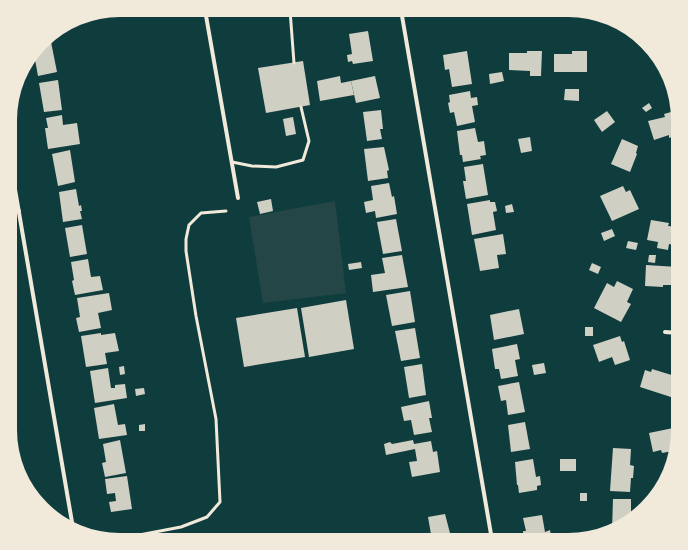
<svg xmlns="http://www.w3.org/2000/svg" width="688" height="550" viewBox="0 0 688 550" font-family="Rubik,sans-serif">
<style>
.green{fill:#244646}
.building{fill:#cfcfc3}
.lines{fill:none;stroke-linecap:round;stroke-linejoin:round}
.service{stroke:#f1e9da;stroke-width:3}
.minor{stroke:#f1e9da;stroke-width:4}
</style>
<rect width="100%" height="100%" fill="#0f3d3e"/>
<polygon class="green" points="335,201 346,293 263,303 249,217"/>
<g class="building">
<polygon points="368,31 373,61 353,64 352,61 348,62 347,55 352,54 349,34"/>
<polygon points="51,42 57,72 38,76 34,54 42,44"/>
<polygon points="467,51 472,84 452,87 449,69 445,70 443,55"/>
<polygon points="527,51 542,51 541,76 530,76 530,71 509,70 509,53 527,53"/>
<polygon points="572,51 587,51 587,72 554,72 554,54 572,54"/>
<polygon points="303,61 310,105 266,113 258,68"/>
<polygon points="502,72 504,81 490,84 489,74"/>
<polygon points="340,76 341,83 351,81 354,95 320,101 317,81"/>
<polygon points="375,76 380,98 356,103 351,81"/>
<polygon points="58,80 62,110 44,112 39,83"/>
<polygon points="565,89 579,89 579,101 564,100"/>
<polygon points="470,91 471,98 477,97 478,105 472,106 475,122 457,126 454,112 450,113 448,103 450,102 449,95"/>
<polygon points="649,103 652,108 646,112 642,108"/>
<polygon points="381,110 383,129 380,129 382,139 367,141 363,112"/>
<polygon points="607,111 615,122 602,132 594,120"/>
<polygon points="671,112 672,115 677,113 678,135 669,138 669,135 654,140 648,121 665,117 664,114"/>
<polygon points="62,115 63,125 77,123 80,144 48,149 45,128 48,128 46,118"/>
<polygon points="293,117 296,134 286,136 283,119"/>
<polygon points="475,128 478,142 484,141 486,155 480,156 481,159 463,162 462,155 460,155 457,131"/>
<polygon points="530,137 532,151 521,153 518,139"/>
<polygon points="622,139 638,146 636,153 637,154 630,172 611,164"/>
<polygon points="384,147 389,170 387,171 388,178 368,181 364,149"/>
<polygon points="70,150 75,182 58,186 52,154"/>
<polygon points="483,164 488,195 466,199 463,181 466,181 464,167"/>
<polygon points="389,183 392,197 394,196 397,214 376,218 375,211 366,213 364,202 373,200 371,186"/>
<polygon points="623,186 626,192 630,190 639,209 612,221 600,196"/>
<polygon points="76,189 79,206 81,205 82,211 80,211 82,219 63,222 59,192"/>
<polygon points="271,199 273,211 260,214 257,202"/>
<polygon points="490,200 490,202 495,202 497,211 493,212 496,230 472,235 467,204"/>
<polygon points="512,204 514,212 506,213 505,206"/>
<polygon points="396,219 402,251 383,254 377,222"/>
<polygon points="651,220 669,223 668,226 678,227 675,245 669,244 668,250 657,248 658,242 647,240"/>
<polygon points="82,225 87,254 70,257 65,228"/>
<polygon points="612,229 615,236 604,241 601,233"/>
<polygon points="503,234 506,254 497,255 499,268 480,271 474,239"/>
<polygon points="628,241 638,243 636,250 626,248"/>
<polygon points="402,255 408,287 373,292 371,275 385,273 382,258"/>
<polygon points="649,255 656,255 655,263 648,262"/>
<polygon points="88,259 91,277 100,276 103,290 75,295 72,281 74,280 71,262"/>
<polygon points="361,262 362,268 349,270 348,264"/>
<polygon points="592,263 601,267 598,274 589,270"/>
<polygon points="646,265 678,267 678,285 663,285 663,287 645,286"/>
<polygon points="617,281 633,289 627,302 631,304 621,322 594,308 607,283 614,287"/>
<polygon points="410,291 415,322 392,326 386,295"/>
<polygon points="109,293 112,310 98,313 101,328 79,332 76,318 80,317 77,298"/>
<polygon points="346,300 354,349 309,357 301,308"/>
<polygon points="297,308 305,357 244,367 236,318"/>
<polygon points="519,309 524,334 494,340 490,315"/>
<rect x="585" y="327" width="8" height="9"/>
<polygon points="415,328 420,358 401,361 395,331"/>
<polygon points="101,333 101,335 115,333 119,351 105,353 107,364 86,367 81,336"/>
<polygon points="620,336 622,342 624,341 630,360 615,365 612,357 599,362 593,345"/>
<polygon points="517,344 520,359 515,360 518,376 501,379 499,369 495,369 492,349"/>
<polygon points="544,363 546,373 534,375 532,365"/>
<polygon points="422,364 426,395 409,398 404,367"/>
<polygon points="124,366 125,374 120,375 119,367"/>
<polygon points="108,368 111,388 115,388 115,385 125,384 127,398 95,403 90,371"/>
<polygon points="652,369 678,377 678,386 674,398 640,387 645,370 651,372"/>
<polygon points="519,382 525,412 508,415 506,400 501,401 498,386"/>
<polygon points="144,388 145,394 136,396 135,389"/>
<polygon points="429,401 432,418 429,418 432,432 414,435 411,420 404,421 401,407"/>
<polygon points="114,404 118,425 125,424 127,435 99,439 94,408"/>
<polygon points="525,422 530,449 511,452 508,425"/>
<polygon points="145,424 145,431 139,431 139,425"/>
<polygon points="678,427 678,437 675,447 672,448 673,451 662,453 661,450 653,452 649,433"/>
<polygon points="10,430 14,448 13,448 10,437"/>
<polygon points="120,440 126,473 105,477 102,463 106,462 103,444"/>
<polygon points="413,440 414,444 431,441 433,452 437,451 440,472 412,477 409,462 417,461 415,449 386,455 384,444 390,442 392,444"/>
<polygon points="613,448 631,449 630,465 634,466 633,478 631,478 630,492 610,491"/>
<polygon points="533,459 536,477 540,476 541,485 537,486 537,490 519,493 518,485 517,485 515,462"/>
<rect x="560" y="459" width="16" height="12"/>
<polygon points="127,476 132,509 111,512 109,502 116,501 115,493 107,494 105,479"/>
<rect x="580" y="493" width="7" height="8"/>
<polygon points="613,499 631,499 631,517 612,530"/>
<polygon points="445,514 450,533 448,533 450,540 432,540 428,517"/>
<polygon points="542,515 545,532 550,530 552,540 524,540 523,531 526,531 523,518"/>
<polygon points="579,536 579,538 560,540 560,538"/>
</g>
<g class="lines">
<g class="service">
<polyline points="290,10 294,63"/>
<polyline points="232,162 252,166 276,167 303,160 309,141 301,107"/>
<polyline points="113,540 181,527 207,517 220,502 216,419 196,316 186,251 186,239 189,225 201,213 226,211"/>
</g>
<g class="minor">
<polyline points="205,10 238,198"/>
<polyline points="401,10 492,540"/>
<polyline points="11,166 73,528"/>
<polyline points="675,178 678,178"/>
<polyline points="11,211 19,211"/>
<polyline points="665,332 678,333"/>
</g>
</g>
<path d="M0 0H688V550H0ZM120 17H568A103 103 0 0 1 671 120V430A103 103 0 0 1 568 533H120A103 103 0 0 1 17 430V120A103 103 0 0 1 120 17Z" fill="#f1e9da" fill-rule="evenodd"/>
</svg>
